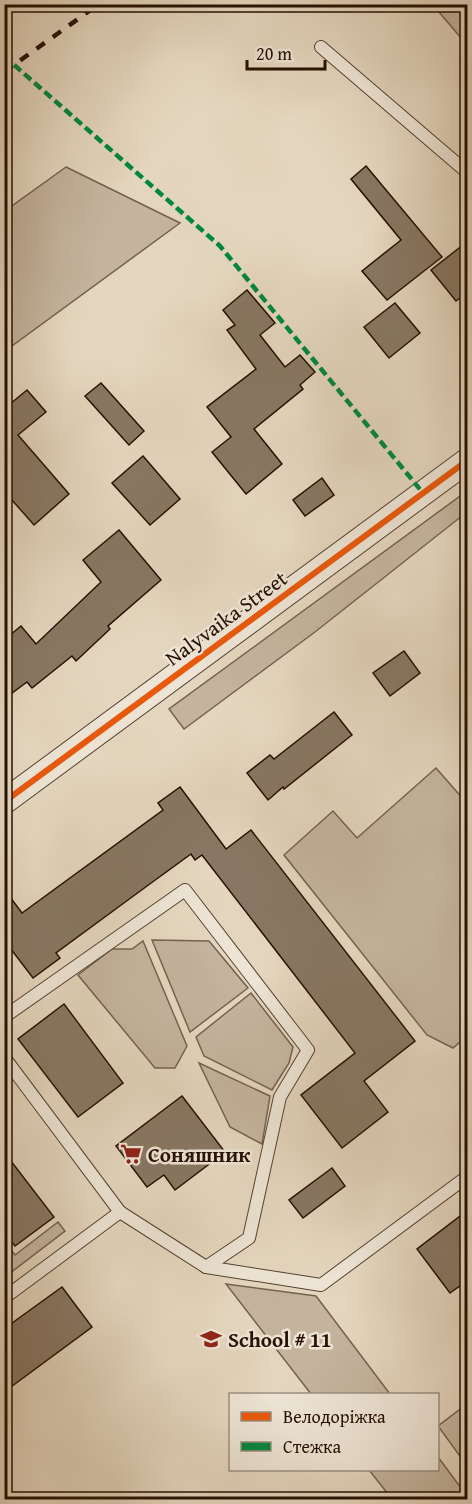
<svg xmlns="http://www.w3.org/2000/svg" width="472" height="1504" viewBox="0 0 472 1504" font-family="'Gentium Book Plus',serif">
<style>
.green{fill:#c4b49e;stroke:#746250;stroke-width:1.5}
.building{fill:#887763;stroke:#251001;stroke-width:1.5}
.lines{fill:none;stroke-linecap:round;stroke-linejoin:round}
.service-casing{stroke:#554230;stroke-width:14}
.minor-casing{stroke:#554230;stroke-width:26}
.service{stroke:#ede4d5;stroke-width:12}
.minor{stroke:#ede4d5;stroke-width:24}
.rail{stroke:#251001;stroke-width:4.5;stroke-dasharray:10 10;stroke-linecap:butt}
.quiet{stroke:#00873e;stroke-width:4.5;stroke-dasharray:9 4.5;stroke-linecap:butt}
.cycleway-casing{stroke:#ede4d5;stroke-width:10}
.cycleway{stroke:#e8590c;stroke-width:6}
.labels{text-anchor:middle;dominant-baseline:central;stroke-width:5;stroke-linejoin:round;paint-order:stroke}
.street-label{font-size:21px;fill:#251001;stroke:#ede4d5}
.poi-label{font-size:21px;font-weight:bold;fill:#251001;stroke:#ede4d5;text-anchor:start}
</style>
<rect width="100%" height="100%" fill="#e4d6be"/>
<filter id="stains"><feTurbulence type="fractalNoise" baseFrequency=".00333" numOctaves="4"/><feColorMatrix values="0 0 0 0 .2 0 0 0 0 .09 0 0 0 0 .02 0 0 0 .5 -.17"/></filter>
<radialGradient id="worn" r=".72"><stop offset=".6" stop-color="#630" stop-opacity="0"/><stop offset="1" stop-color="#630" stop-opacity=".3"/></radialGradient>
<g class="green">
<polygon points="433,5 467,5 467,45"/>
<polygon points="66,167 180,223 5,351 5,211"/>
<polygon points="467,491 467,512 315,632 184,729 169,709"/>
<polygon points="436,768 464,800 467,798 467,1036 453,1048 427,1035 284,855 333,811 357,838"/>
<polygon points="152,940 209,941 248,988 190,1032"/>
<polygon points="143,941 187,1046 175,1068 155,1068 78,975 112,949 132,949"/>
<polygon points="251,993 293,1047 289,1063 272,1090 204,1056 196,1037"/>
<polygon points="199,1063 270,1096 262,1144 230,1127"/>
<polygon points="58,1222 65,1231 5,1277 5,1242 15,1255"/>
<polygon points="226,1284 316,1296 390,1394 311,1394"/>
<polygon points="467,1404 467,1466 438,1426"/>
<polygon points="438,1457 467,1496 467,1499 392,1499 369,1470 438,1470"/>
</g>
<g class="building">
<polygon points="366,166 442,257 387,300 362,271 401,240 351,179"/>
<polygon points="468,241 468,292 456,301 431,270"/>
<polygon points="247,290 275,323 260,335 285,367 300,355 315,372 300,385 303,389 254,429 282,464 246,494 212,452 231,437 207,407 256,369 227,330 235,325 223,310"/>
<polygon points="395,303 420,333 389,358 364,327"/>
<polygon points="101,383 144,431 129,445 85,396"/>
<polygon points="27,390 46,412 18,435 69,494 34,525 4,491 4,409"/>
<polygon points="143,456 180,499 150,525 112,483"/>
<polygon points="322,478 334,495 305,516 293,500"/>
<polygon points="119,530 161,580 108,626 110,629 76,661 72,656 32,688 27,682 4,699 4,640 21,626 36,644 101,582 83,560"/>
<polygon points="404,651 420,673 390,696 373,673"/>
<polygon points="334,712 352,735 284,789 283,787 268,800 247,773 270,755 274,759"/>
<polygon points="180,787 226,849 251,830 415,1041 364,1081 388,1112 342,1148 301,1095 355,1053 202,855 195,860 191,854 147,886 56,953 60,958 33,978 4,940 4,889 22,913 163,810 158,803"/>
<polygon points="64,1004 123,1083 78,1117 18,1039"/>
<polygon points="182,1096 225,1152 175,1190 164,1175 147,1187 116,1146"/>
<polygon points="4,1152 54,1217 15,1246 4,1232"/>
<polygon points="332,1168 345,1186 303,1218 289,1200"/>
<polygon points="468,1210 468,1280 450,1293 417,1249"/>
<polygon points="62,1287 92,1327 4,1392 4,1329"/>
</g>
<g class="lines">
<defs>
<g id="service">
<polyline points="321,47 468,173"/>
<polyline points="4,1017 185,890 308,1050 280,1097 249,1238 206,1267"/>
<polyline points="4,1057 120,1212 4,1298"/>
<polyline points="120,1212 206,1267 321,1285 468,1176"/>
</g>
<polyline id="minor" points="4,802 468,460"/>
</defs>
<use href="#service" class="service-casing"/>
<use href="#minor" class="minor-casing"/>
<use href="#service" class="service"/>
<use href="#minor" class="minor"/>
<polyline class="rail" points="4,72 99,4"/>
<polyline class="quiet" points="4,56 220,246 423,493"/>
<defs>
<polyline id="cycleway" points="4,802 468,460"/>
</defs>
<use href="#cycleway" class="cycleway-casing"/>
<use href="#cycleway" class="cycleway"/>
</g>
<defs>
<symbol id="supermarket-bare" viewBox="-9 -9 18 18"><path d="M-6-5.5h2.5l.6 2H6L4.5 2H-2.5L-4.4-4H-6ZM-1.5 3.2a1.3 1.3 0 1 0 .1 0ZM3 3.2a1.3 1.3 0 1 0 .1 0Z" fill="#8f2418" stroke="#ede4d5" stroke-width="2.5" paint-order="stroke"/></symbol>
<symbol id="school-bare" viewBox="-9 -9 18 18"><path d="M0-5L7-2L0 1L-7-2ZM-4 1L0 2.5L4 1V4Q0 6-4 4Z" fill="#8f2418" stroke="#ede4d5" stroke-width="2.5" paint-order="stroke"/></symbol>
</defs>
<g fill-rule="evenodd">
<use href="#supermarket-bare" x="116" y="1139" width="30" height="30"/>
<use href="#school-bare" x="196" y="1324" width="30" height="30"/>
</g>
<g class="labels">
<g class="street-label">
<text transform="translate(226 618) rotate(-36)">Nalyvaika Street</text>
</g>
<g class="poi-label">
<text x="148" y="1154">Соняшник</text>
<text x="228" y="1339">School # 11</text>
</g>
</g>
<rect width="472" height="1504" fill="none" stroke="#e4d6be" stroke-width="24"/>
<rect x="6" y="6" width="460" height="1492" fill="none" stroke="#251001" stroke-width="3"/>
<rect x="12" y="12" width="448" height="1480" fill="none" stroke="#251001" stroke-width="1.5"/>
<rect x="229" y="1393" width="210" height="78" fill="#ede4d5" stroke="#9d8f80" stroke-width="1.5"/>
<rect x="241" y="1412" width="30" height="9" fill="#e8590c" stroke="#9d8f80" stroke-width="1.5"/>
<text x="283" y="1423" font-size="18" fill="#251001">Велодоріжка</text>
<rect x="241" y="1442" width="30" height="9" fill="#00873e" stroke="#9d8f80" stroke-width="1.5"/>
<text x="283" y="1453" font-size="18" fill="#251001">Стежка</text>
<path d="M247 60v9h78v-9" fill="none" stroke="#251001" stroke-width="3"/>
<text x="256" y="60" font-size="18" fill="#251001" stroke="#ede4d5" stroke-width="4.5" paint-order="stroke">20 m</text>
<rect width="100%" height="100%" filter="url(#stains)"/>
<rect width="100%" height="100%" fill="url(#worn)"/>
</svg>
